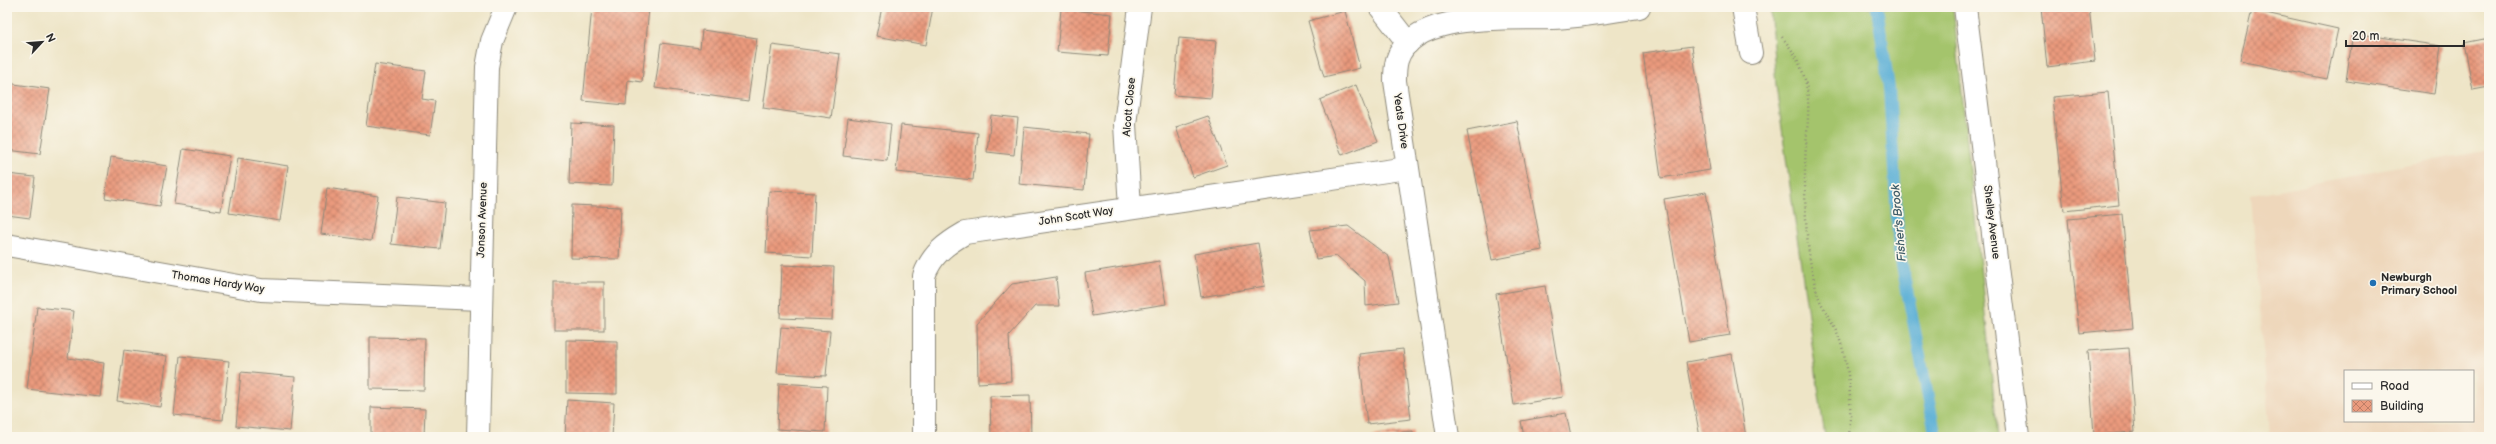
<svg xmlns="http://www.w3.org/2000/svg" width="2496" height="444" viewBox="0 0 2496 444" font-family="'Balsamiq Sans',sans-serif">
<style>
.built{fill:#eed7bb;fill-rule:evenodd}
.grass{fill:#a4c46c;stroke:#68784c}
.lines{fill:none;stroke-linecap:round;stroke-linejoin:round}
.stream{stroke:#59aed5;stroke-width:12}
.building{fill:url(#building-cross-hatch)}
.minor-casing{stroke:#8c8879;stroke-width:24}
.path{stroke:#8c8879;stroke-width:2.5;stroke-dasharray:1 3;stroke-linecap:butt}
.minor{stroke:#fff;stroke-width:22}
.poi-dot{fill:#1f6fb2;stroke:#fbf7ec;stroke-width:1.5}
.labels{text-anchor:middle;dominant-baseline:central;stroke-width:3.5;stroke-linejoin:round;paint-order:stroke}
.street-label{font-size:11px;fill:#2b2b2b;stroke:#fbf7ec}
.poi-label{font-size:11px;font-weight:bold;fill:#2b2b2b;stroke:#fbf7ec;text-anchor:start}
.water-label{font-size:12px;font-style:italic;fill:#3b5966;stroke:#fbf7ec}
</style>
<defs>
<pattern id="building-cross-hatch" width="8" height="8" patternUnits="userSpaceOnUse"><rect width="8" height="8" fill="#ea9a7d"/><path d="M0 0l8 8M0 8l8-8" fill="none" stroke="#be7e67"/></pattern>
</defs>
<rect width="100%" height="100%" fill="#fbf7ec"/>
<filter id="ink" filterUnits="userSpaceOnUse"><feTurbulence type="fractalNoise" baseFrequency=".025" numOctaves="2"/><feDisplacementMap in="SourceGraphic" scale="8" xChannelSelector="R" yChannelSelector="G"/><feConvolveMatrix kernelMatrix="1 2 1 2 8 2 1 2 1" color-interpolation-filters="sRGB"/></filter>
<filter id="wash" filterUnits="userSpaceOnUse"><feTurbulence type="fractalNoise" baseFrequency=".012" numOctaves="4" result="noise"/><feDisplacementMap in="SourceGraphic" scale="16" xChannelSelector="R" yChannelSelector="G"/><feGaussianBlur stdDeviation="0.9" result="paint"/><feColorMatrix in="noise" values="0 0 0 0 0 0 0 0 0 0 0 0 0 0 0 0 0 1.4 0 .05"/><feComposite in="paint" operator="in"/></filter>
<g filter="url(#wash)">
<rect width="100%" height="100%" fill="#eee5c7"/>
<path class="built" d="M2489 150V437H2270L2251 195ZM2345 371H2473V421H2345Z"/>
<polygon class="grass" points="1770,7 1953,7 1998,437 1825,437 1776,86"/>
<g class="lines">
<polyline class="stream" points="1877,7 1889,88 1899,250 1936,437"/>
</g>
<g id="blocks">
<g class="building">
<polygon points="592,7 649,8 642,82 628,80 626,105 583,101"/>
<polygon points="882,7 933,7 926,45 876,36"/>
<polygon points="2041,7 2089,7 2095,61 2047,67"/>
<polygon points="1061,9 1112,14 1108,56 1057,52"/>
<polygon points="2252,10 2338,29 2327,79 2240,61"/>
<polygon points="1345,11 1360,68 1324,77 1308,21"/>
<polygon points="702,30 757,38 748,101 655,88 661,43 700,48"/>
<polygon points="2353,33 2441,46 2434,94 2346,81"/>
<polygon points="1179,38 1216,41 1211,98 1174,95"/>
<polygon points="2489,38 2489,87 2473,90 2464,43"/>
<polygon points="772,45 840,54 831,118 763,108"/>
<polygon points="1692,46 1710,170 1661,178 1643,53"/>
<polygon points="375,64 426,71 422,99 435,101 430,135 366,126"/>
<polygon points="7,83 50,89 40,154 7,150"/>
<polygon points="1356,85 1378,141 1342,155 1320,100"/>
<polygon points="2108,92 2119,205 2064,211 2052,97"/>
<polygon points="991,115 1018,118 1014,155 987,152"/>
<polygon points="1208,116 1227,165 1193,177 1176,127"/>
<polygon points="848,118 891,124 887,161 843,156"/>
<polygon points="1517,121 1542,250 1492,260 1467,131"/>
<polygon points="571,123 614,125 612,186 569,184"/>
<polygon points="901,125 978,133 973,180 896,172"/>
<polygon points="1024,127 1089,134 1084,190 1019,184"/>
<polygon points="183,149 230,156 221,211 174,204"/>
<polygon points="111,157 167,166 160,206 105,198"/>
<polygon points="238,158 288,166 280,221 229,213"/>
<polygon points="7,174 35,177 30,218 7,215"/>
<polygon points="327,188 378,196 371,241 321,234"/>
<polygon points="769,191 815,193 812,256 766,253"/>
<polygon points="1706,192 1730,335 1689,342 1664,199"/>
<polygon points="397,197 445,203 440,249 391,244"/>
<polygon points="572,205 621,207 619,259 571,258"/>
<polygon points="2122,214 2133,328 2079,333 2068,219"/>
<polygon points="1348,226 1389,257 1398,302 1366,306 1365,281 1337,256 1316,259 1310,230"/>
<polygon points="1258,243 1265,286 1201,297 1194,254"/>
<polygon points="1159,261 1166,304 1092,316 1085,273"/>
<polygon points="782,265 834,267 832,320 780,318"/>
<polygon points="1056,277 1059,306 1035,306 1009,335 1011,381 978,383 977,323 1012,284"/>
<rect x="554" y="282" width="50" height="48"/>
<polygon points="1545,286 1563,397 1514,405 1496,294"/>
<polygon points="37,307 74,311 68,358 104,363 100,397 27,389"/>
<polygon points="781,327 830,331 826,376 777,373"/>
<polygon points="370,337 425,338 424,390 370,389"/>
<polygon points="566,340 617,341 617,394 566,393"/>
<polygon points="2129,348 2135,432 2094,435 2088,351"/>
<polygon points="1403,349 1411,419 1367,424 1359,354"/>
<polygon points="124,350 167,356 160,407 117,401"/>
<polygon points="1732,354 1746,437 1700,437 1686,362"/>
<polygon points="180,356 229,361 223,420 174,415"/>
<polygon points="241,372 295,377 290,431 236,426"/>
<polygon points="779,383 827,386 825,432 777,429"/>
<polygon points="1030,395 1031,437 991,437 990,396"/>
<polygon points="567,400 614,403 612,437 565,437"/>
<polygon points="371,407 425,409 424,437 371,437"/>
<polygon points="1566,413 1571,437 1524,437 1521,421"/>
<polygon points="1413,431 1413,437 1371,437 1371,436"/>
</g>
</g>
</g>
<g filter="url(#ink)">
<use href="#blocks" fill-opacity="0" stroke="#8c8879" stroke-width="1"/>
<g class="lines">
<defs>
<g id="minor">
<polyline points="1380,7 1408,43"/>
<polyline points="1743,7 1751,53"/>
<polyline points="1965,7 2018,437"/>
<polyline points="1130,208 1125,124 1140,7"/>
<polyline points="7,245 261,290 480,299"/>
<polyline points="478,437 487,67 492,41 506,7"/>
<path d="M924 437V276C932 254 946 244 965 233L1407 168"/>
<path d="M1448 437 1395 81C1395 75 1395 67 1397 60 1413 10 1511 20 1552 18 1581 17 1611 11 1639 7"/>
</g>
</defs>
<use href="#minor" class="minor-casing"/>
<path class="path" d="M1782 37C1821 85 1805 116 1805 172 1805 210 1806 255 1817 292 1820 305 1830 317 1836 330 1850 363 1852 401 1849 437"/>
<use href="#minor" class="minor"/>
</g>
</g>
<circle class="poi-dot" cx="2373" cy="283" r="4"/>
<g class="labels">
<g class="street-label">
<text transform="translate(1129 107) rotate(-85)">Alcott Close</text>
<text transform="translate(1401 121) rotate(82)">Yeats Drive</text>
<text transform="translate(1076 216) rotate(-9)">John Scott Way</text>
<text transform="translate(482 220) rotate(-88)">Jonson Avenue</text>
<text transform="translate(1992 222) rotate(83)">Shelley Avenue</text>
<text transform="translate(218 282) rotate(9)">Thomas Hardy Way</text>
</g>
<g class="poi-label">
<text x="2381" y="277">Newburgh<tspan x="2381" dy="13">Primary School</tspan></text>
</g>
<g class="water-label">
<text transform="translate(1899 223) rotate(-95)">Fisher's Brook</text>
</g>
</g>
<rect width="2496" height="444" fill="none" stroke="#fbf7ec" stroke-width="24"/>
<rect x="2344" y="370" width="130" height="52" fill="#fbf7ec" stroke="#a8a59f"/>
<rect x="2352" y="383" width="20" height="6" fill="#ffffff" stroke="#a8a59f"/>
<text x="2380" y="390" font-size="12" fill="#2b2b2b">Road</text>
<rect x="2352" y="400" width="20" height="12" fill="url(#building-cross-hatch)" stroke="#a8a59f"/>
<text x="2380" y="410" font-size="12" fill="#2b2b2b">Building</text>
<g transform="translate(42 42) rotate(64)" stroke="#fbf7ec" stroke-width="3" paint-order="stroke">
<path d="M0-3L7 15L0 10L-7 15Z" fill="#2b2b2b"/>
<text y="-6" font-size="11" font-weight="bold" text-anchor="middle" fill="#2b2b2b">N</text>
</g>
<path d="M2346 40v6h118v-6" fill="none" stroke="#2b2b2b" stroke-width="2"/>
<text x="2352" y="40" font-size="12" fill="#2b2b2b" stroke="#fbf7ec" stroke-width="3" paint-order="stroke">20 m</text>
</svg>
